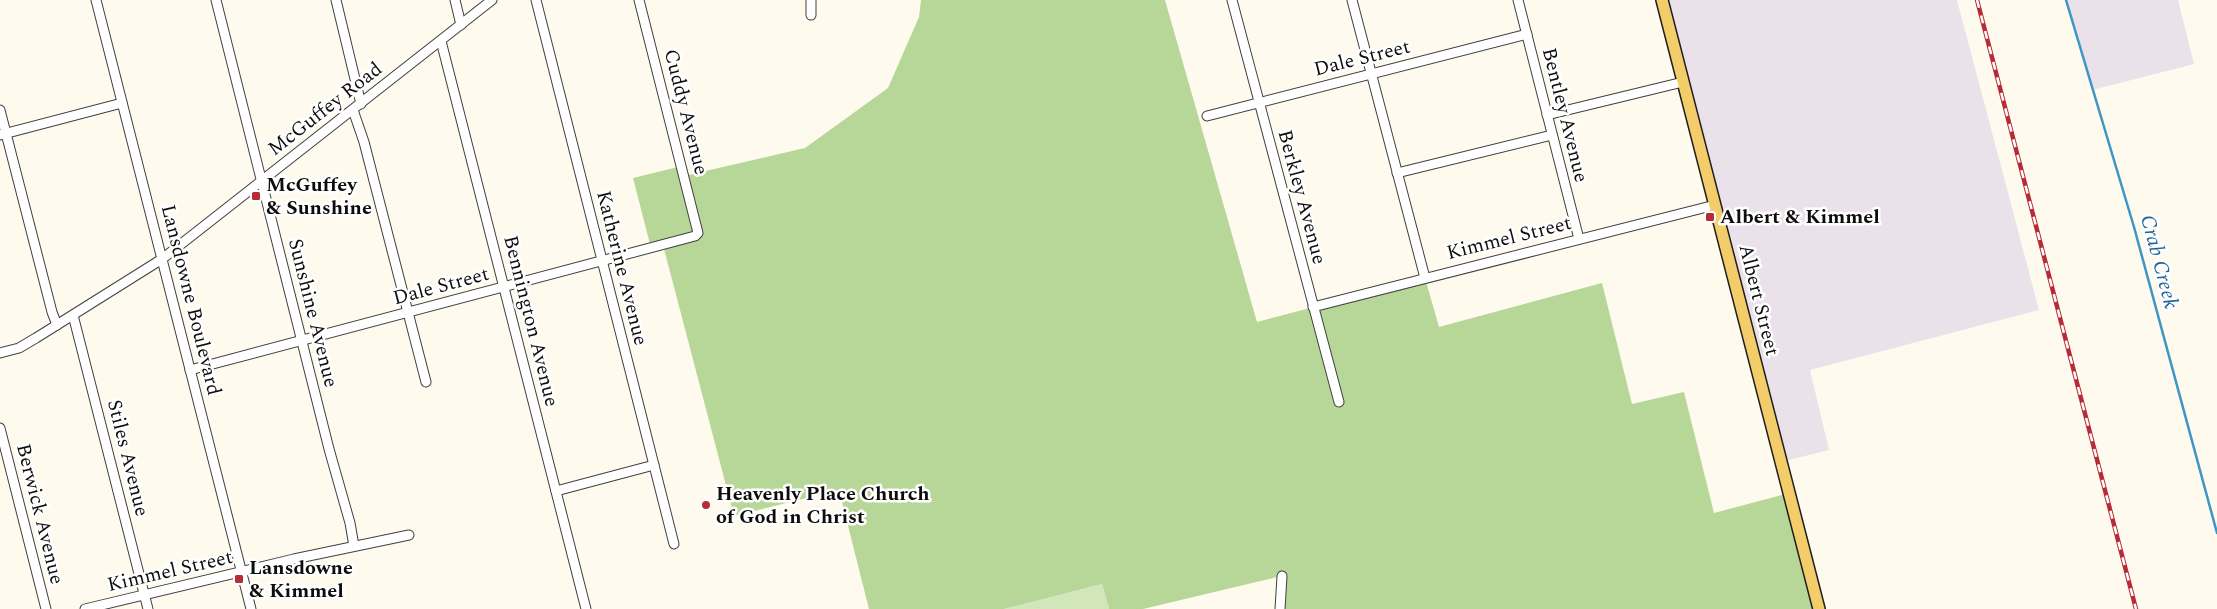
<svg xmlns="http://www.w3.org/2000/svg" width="2217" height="609" viewBox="0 0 2217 609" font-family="Spectral,serif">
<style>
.industrial{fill:#eae1eb}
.green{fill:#d2e7b9}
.forest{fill:#b7d799}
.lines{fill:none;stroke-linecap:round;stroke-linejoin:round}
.stream{stroke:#3e95c7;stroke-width:2.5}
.minor-casing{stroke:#404040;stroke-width:11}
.major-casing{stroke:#1e1e1e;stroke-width:14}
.minor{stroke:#fff;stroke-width:9}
.major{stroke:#f3cd69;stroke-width:11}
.rail-casing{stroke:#b72b36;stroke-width:4.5}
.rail{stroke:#fff;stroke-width:2.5;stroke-dasharray:8;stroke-linecap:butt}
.poi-dot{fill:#b72b36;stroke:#fff;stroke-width:2}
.labels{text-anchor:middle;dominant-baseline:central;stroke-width:5;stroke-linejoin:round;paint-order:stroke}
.street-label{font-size:20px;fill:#0d0d0d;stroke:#fff}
.poi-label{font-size:20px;font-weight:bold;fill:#0d0d0d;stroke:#fff;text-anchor:start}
.water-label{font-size:21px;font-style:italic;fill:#1c6699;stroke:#fff}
</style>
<rect width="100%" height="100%" fill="#fefaed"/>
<g class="industrial">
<polygon points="1662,0 1957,0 2039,310 1810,370 1829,450 1781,462"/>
<polygon points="2066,0 2178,0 2194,64 2092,90"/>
</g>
<polygon class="green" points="1102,584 1109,609 1004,609"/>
<polygon class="forest" points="921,0 1165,0 1257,322 1425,278 1439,327 1602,283 1632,404 1684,392 1714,513 1789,493 1819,609 1280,609 1281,576 1143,609 1109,609 1102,584 1004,609 869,609 839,490 734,516 663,245 651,248 633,178 682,166 684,176 805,148 888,88 919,17"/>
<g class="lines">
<polyline class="stream" points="2066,0 2134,227 2217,533"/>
<defs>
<g id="minor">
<polyline points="96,0 251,609"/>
<polyline points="216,0 329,449 350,523 354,546"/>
<polyline points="336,0 361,104"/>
<polyline points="455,0 461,25"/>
<polyline points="536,0 674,544"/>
<polyline points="1232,0 1339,402"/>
<polyline points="1352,0 1425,278"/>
<polyline points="1518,0 1579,239"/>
<polyline points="811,15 811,0"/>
<polyline points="441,41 586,609"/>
<polyline points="0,110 52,312 57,325"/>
<polyline points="353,110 364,142 426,382"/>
<polyline points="1547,115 1683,82"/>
<polyline points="1207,116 1527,34"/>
<polyline points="0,135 122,103"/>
<polyline points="1397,173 1552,135"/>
<polyline points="1313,307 1715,205"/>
<polyline points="73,315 148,609"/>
<polyline points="0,353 19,348 36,338 162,259 492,0"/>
<polyline points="190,370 695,236 698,233 639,0"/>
<polyline points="0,428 46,609"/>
<polyline points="556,491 654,465"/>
<polyline points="85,609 294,559 409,535"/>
<polyline points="1280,609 1282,576"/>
</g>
<polyline id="major" points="1662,0 1819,609"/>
</defs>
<use href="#minor" class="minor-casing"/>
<use href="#major" class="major-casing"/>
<use href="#minor" class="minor"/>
<use href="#major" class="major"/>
<defs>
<polyline id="rail" points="1977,0 2136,609"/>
</defs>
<use href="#rail" class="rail-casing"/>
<use href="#rail" class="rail"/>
</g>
<g class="poi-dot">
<rect x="251" y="191" width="10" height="10" rx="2.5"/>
<rect x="1705" y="212" width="10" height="10" rx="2.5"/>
<circle cx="706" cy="505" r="5"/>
<rect x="234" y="574" width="10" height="10" rx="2.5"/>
</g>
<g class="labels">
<g class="street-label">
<text transform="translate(1362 58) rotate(-14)">Dale Street</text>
<text transform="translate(325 109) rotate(-38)">McGuffey Road</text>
<text transform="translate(686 112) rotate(76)">Cuddy Avenue</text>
<text transform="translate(1565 115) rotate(76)">Bentley Avenue</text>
<text transform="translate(1302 197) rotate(75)">Berkley Avenue</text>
<text transform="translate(1509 238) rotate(-14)">Kimmel Street</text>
<text transform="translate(622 268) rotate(76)">Katherine Avenue</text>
<text transform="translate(441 286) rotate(-15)">Dale Street</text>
<text transform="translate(191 300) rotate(76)">Lansdowne Boulevard</text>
<text transform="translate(1759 300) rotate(76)">Albert Street</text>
<text transform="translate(313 313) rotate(76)">Sunshine Avenue</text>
<text transform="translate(531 321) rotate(76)">Bennington Avenue</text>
<text transform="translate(128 458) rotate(76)">Stiles Avenue</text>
<text transform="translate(40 514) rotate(76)">Berwick Avenue</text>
<text transform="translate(170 571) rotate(-13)">Kimmel Street</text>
</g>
<g class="poi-label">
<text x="266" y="185">McGuffey<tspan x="266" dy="23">&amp; Sunshine</tspan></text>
<text x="1720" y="217">Albert &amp; Kimmel</text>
<text x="716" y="494">Heavenly Place Church<tspan x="716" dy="23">of God in Christ</tspan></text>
<text x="249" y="568">Lansdowne<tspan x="249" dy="23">&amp; Kimmel</tspan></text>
</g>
<g class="water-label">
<text transform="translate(2159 262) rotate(75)">Crab Creek</text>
</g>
</g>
</svg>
